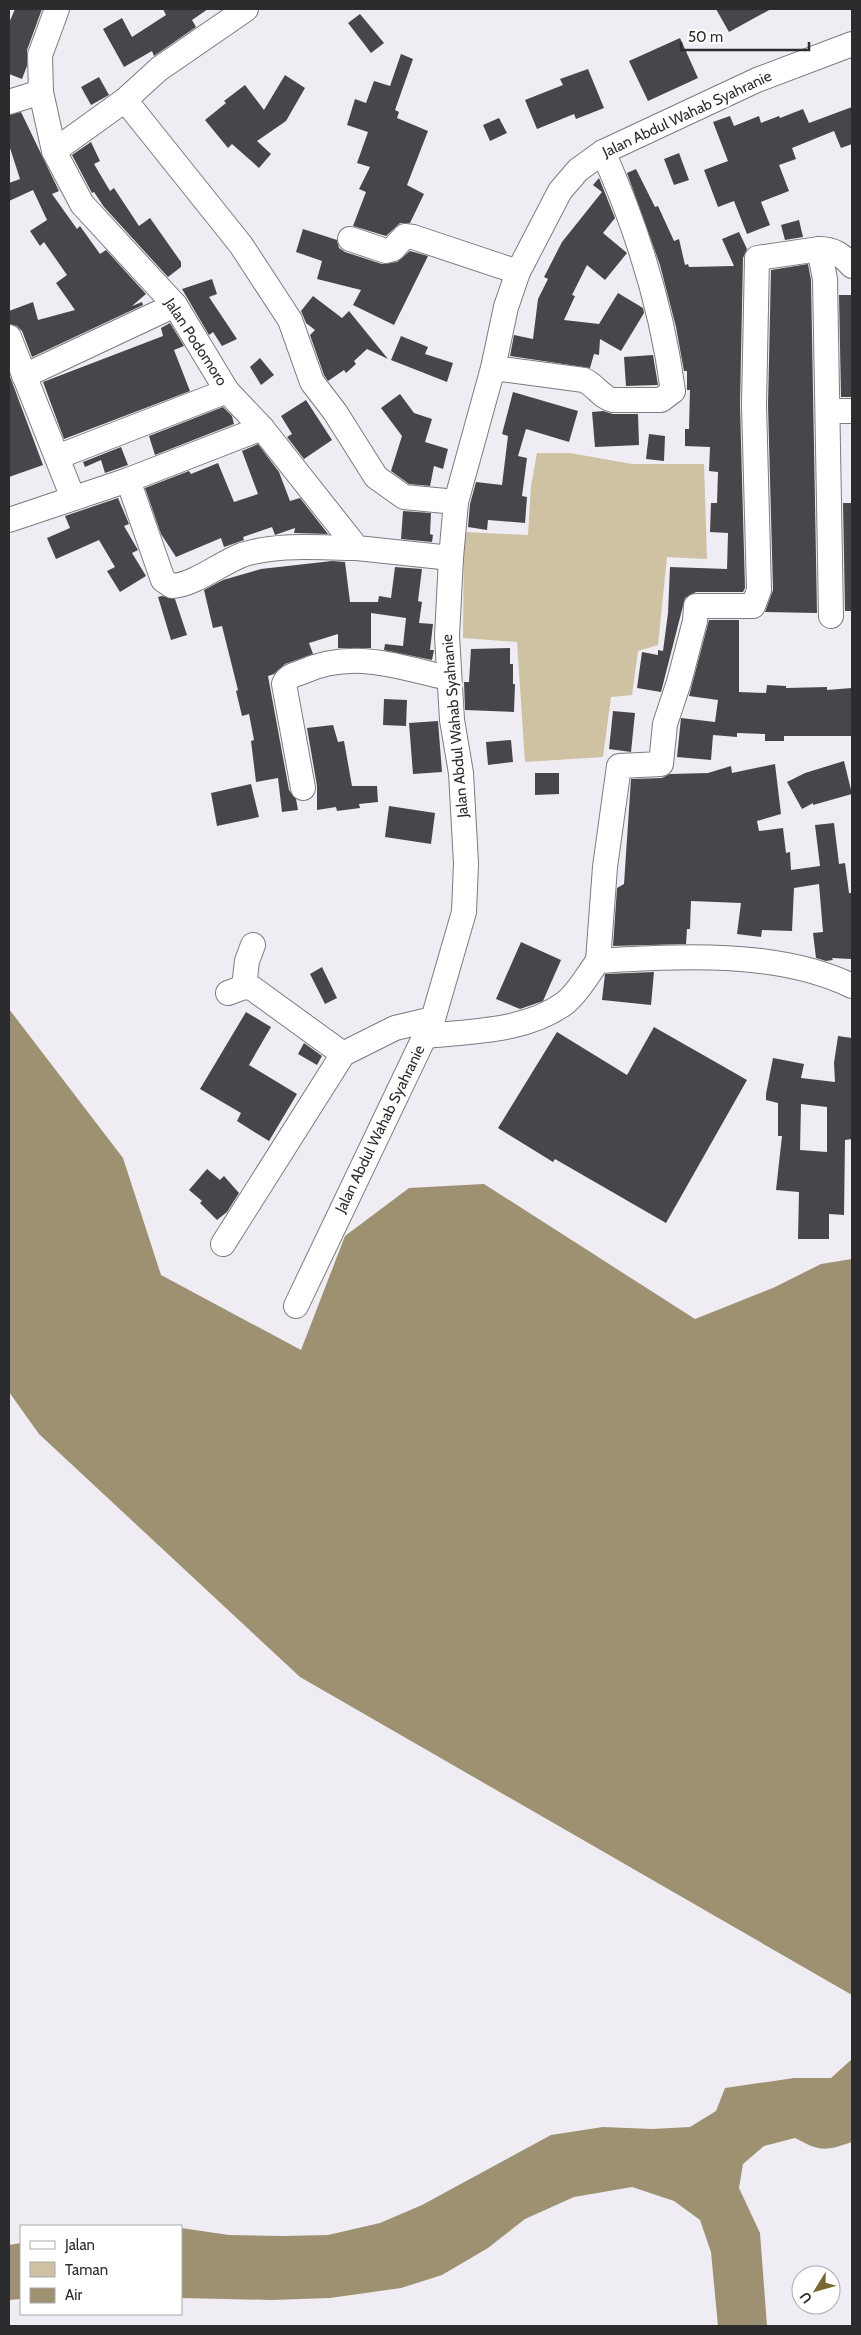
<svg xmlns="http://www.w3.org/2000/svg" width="861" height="2335" viewBox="0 0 861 2335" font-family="Cabin,sans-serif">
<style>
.green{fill:#cec2a2}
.water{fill:#9d9172}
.building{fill:#49464b;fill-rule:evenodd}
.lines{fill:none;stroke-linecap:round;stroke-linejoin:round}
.minor-casing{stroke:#7c7a7f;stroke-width:26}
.minor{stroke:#fff;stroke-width:24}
.labels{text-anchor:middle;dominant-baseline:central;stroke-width:5;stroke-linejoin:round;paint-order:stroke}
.street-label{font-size:15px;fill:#2c2b2d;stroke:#fff}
</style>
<rect width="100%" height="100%" fill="#efecf3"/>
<polygon class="green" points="537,453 570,453 632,464 704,464 707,559 667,557 658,645 638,651 632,695 611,697 603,757 525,762 517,642 463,638 464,532 528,535 531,486"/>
<g class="water">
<polygon points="9,1009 123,1158 161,1275 301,1350 345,1236 409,1188 484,1184 695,1319 773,1288 821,1264 852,1259 852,1995 300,1677 39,1434 9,1392"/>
<path d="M852 2059V2142C825 2151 821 2152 795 2138L764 2146 743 2164 739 2188 760 2233 767 2326H718L711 2252 700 2220 674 2201 632 2187 574 2197 525 2219 488 2248 442 2275 401 2288 330 2298 271 2300 181 2298V2228L229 2235 284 2236 328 2235 380 2223 422 2205 551 2135 603 2127 652 2129 690 2127 716 2111 725 2088 794 2078H831Z"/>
<polygon points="21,2243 21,2299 9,2300 9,2245"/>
</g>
<g class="building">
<polygon points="15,9 42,9 27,50 27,66 22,79 9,74 9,23"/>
<polygon points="163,9 208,9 192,20 196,27 154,56 152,51 124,67 103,29 122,18 132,37 166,15"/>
<polygon points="716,9 771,9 729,32"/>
<polygon points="360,14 384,43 371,53 348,23"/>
<polygon points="680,38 698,78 648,101 629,61"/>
<polygon points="401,54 413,59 395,110 399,112 397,118 428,131 407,185 424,194 410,223 400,223 386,236 353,226 366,192 359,189 370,167 357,163 368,132 347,125 355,99 366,103 374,81 390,86"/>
<polygon points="588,69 604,108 576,119 574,114 537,129 525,100 563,85 560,79"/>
<polygon points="285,75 305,88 286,121 257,141 271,154 259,168 232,144 228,148 205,120 226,103 224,101 245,85 264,110"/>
<polygon points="99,77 109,95 91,105 81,87"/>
<polygon points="852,107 852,144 841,148 834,131 792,148 796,159 779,165 789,191 761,202 770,225 747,234 734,201 718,207 704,170 728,161 713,122 730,116 734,126 759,116 761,123 779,116 780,118 803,109 809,123"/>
<polygon points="21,112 59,191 52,194 77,229 80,226 100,254 106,250 146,294 132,306 142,302 143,305 32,357 22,331 17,326 9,324 9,311 33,302 38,320 75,310 56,283 67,275 44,242 40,246 30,231 47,220 33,190 9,201 9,183 20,179 9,145 9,115"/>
<polygon points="499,118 507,133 490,141 483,125"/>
<polygon points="91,142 100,161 94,164 110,191 114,188 139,226 150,218 181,262 181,267 168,277 104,207 94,192 92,193 72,155"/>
<polygon points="679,153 689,180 674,185 664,159"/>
<polygon points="636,169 655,207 658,206 674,241 679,239 685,265 688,264 689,267 734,266 722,239 739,232 747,249 743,258 740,405 745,588 743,592 696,592 685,598 661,692 637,688 642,652 658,655 658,650 663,651 668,613 670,567 727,569 728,533 710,532 711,503 717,503 718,472 709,471 710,447 685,446 685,429 689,429 690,390 687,390 687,371 684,371 676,327 660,265 627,173"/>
<polygon points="599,178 615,218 603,233 627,253 605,280 587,265 572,295 575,296 564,320 599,324 618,293 643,308 644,313 621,351 600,339 599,355 594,354 590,368 510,356 514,335 533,339 538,299 548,279 544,277 562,242 602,192 593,185"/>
<polygon points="799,220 803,237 785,240 781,225"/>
<polygon points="303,229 337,240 339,248 345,252 382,264 397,262 410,251 428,256 394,325 353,305 361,290 317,279 322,261 296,252"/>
<polygon points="808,264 811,280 817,613 765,612 773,590 768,405 771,270"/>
<polygon points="212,279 217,294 209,297 237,339 222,346 213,332 209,335 182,289"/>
<polygon points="839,295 852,295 852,397 841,397"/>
<polygon points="313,296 342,318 349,311 388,359 367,349 354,361 356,364 346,373 344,370 328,381 324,375 310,335 315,330 306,323 301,311"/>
<polygon points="170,323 184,346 174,350 190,391 64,439 43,382 163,336 161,328"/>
<polygon points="401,336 428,347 425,354 453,363 447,382 391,360"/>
<polygon points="653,355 658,385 626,386 624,357"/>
<polygon points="260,358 274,375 261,385 250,367"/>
<polygon points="9,374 43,465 9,477"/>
<polygon points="513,392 578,411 569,442 526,429 518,456 527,458 522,496 527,497 525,523 488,520 487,530 468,527 470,504 476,482 502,485 508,436 502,434"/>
<polygon points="400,394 414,413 432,419 425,442 448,449 443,469 434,466 430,486 409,484 391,471 402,436 381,408"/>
<polygon points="306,400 332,440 304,459 287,437 292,434 281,416"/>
<polygon points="223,407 232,416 234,424 155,455 149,436"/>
<polygon points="603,411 613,414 638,414 639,445 595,447 592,412"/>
<polygon points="649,434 665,436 664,461 646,459"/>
<polygon points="258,444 279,472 290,501 300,498 328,534 294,533 295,528 275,535 272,527 243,537 244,540 224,547 221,538 176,557 161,534 145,488 189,471 191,474 218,463 234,502 258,494 242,451"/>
<polygon points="121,447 128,465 105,473 101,460 85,467 83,462"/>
<polygon points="118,498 129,524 124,526 138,550 132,553 146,576 120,592 107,571 115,567 99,540 56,559 47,538 70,528 65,516"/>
<polygon points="843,503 852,503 852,611 845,611"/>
<polygon points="403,511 431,513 430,534 433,535 432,542 401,539"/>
<polygon points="332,561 345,562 350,602 378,602 379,596 391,598 395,567 422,569 418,601 422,602 419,623 433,624 430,650 434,650 432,660 384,650 385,644 403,646 406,618 371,613 371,648 338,648 338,634 309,643 313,654 285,664 274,674 268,676 289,790 296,799 298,810 282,812 278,778 256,782 251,741 254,740 249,714 242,716 236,691 238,690 222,626 213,628 204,590 223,580 261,569"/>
<polygon points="162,596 175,599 187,635 171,640 158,597"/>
<polygon points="709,620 739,620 739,692 766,693 767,685 786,686 786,688 827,687 827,690 852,688 852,736 784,736 784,741 765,741 765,734 737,733 737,737 713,735 711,760 677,757 681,718 715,722 718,700 689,696"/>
<polygon points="510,648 510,664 513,664 513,684 515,684 514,712 465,710 464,682 469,682 471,649"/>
<polygon points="384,699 407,700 406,726 383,725"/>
<polygon points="613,711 635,713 631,752 609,749"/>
<polygon points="438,721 442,772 413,774 409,723"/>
<polygon points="333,725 338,742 344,741 352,786 377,786 378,802 359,804 360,808 337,811 336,807 317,810 317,786 307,728"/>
<polygon points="511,740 513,762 488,765 486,742"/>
<polygon points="844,761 852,794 813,805 813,803 802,809 787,782 805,773"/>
<polygon points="775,764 781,814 757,821 759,831 783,828 786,853 790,852 791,870 820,866 815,825 834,823 839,864 845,863 849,893 852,893 851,959 832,958 833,960 826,961 816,958 813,933 823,932 819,884 794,888 792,931 762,930 761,937 737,934 741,903 691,901 690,929 687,929 686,944 613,946 617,888 624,884 631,779 662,778 670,774 708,773 731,766 732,773"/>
<polygon points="535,773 559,773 559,794 535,795"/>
<polygon points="251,784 259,817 217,826 211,793"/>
<polygon points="389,806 435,813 431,844 385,837"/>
<polygon points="521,942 561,960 543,1001 520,1009 496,999"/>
<polygon points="322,967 337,998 325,1004 310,974"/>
<polygon points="654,972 651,1005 602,1000 605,974"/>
<polygon points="246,1012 271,1027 249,1065 297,1094 269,1141 237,1121 241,1113 200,1089"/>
<polygon points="654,1027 747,1080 666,1223 555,1159 553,1162 498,1128 557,1032 627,1075"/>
<path d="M838 1036 852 1038V1139L845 1140 844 1215 829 1214V1239H798L799 1192 776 1190 782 1136H778V1103L766 1100V1094L773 1058 804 1064 801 1078 835 1082 834 1063ZM801 1104 827 1107V1152L800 1150Z"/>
<polygon points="304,1043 322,1056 317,1065 298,1054"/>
<polygon points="207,1169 220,1180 224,1176 239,1193 227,1212 217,1220 200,1203 202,1201 189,1190"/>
</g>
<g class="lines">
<defs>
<g id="minor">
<polyline points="57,9 40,55 41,92 54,151 82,204 175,305 227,391 262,428 357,548 451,558"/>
<polyline points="125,100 241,245 290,320 312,382 335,412 376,477 404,497 456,502"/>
<polyline points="9,102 41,92"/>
<polyline points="54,151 125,100 159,69 246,9"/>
<polyline points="350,239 386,251 393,249 405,236 413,237 518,272"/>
<polyline points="9,337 73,498"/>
<path d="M493 368 584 380C595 385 602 398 613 400H661L673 391C662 308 637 228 603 152"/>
<polyline points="24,376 175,305"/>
<polyline points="828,411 852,411"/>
<polyline points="57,457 227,391"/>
<path d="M128 480 163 580 172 586C194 585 221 563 242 555 278 543 320 548 357 548"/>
<polyline points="9,520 128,480 262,428"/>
<path d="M831 616 825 279 819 249C834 249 842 255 852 266"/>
<path d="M303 788 284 684C287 676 294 675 302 672 354 649 397 667 449 678"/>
<polyline points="598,961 605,867 619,766 661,764 665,724 679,682 695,621 696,606 753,606 759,590 754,405 757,258 819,249"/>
<polyline points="244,987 247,961 253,945"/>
<polyline points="228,993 244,987 252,988 343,1054"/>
<path d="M425 1036C471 1031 526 1032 565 1003 578 993 588 974 598 961 678 956 778 950 852 986"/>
<polyline points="223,1244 343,1054 395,1028 433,1019"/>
<polyline points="296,1306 433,1019 464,912 466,863 461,773 452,720 447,636 451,558 456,502 493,368 506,307 518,272 560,191 578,170 603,152 757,80 852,44"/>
</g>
</defs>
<use href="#minor" class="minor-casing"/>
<use href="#minor" class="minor"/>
</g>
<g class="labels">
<g class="street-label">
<text transform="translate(687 114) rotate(-25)">Jalan Abdul Wahab Syahranie</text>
<text transform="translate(196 342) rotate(57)">Jalan Podomoro</text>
<text transform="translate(455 726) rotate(-95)">Jalan Abdul Wahab Syahranie</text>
<text transform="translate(380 1129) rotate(-64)">Jalan Abdul Wahab Syahranie</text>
</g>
</g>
<rect width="861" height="2335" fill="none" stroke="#2c2b2d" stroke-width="20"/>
<rect x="20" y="2225" width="162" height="90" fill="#ffffff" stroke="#abaaab"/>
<rect x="30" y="2241" width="25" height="8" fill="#ffffff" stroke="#abaaab"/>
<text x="65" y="2250" font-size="15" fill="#2c2b2d">Jalan</text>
<rect x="30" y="2262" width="25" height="15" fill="#cec2a2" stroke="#abaaab"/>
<text x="65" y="2275" font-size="15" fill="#2c2b2d">Taman</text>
<rect x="30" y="2288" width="25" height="15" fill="#9d9172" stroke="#abaaab"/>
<text x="65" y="2300" font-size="15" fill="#2c2b2d">Air</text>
<g transform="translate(816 2290) rotate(233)"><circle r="24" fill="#ffffff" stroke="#abaaab"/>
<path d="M0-4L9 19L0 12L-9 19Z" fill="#796735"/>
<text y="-8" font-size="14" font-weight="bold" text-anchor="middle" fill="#2c2b2d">U</text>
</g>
<path d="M681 42v8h128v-8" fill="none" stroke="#2c2b2d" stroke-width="2.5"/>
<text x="688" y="42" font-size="15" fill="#2c2b2d" stroke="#ffffff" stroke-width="4" paint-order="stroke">50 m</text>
</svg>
